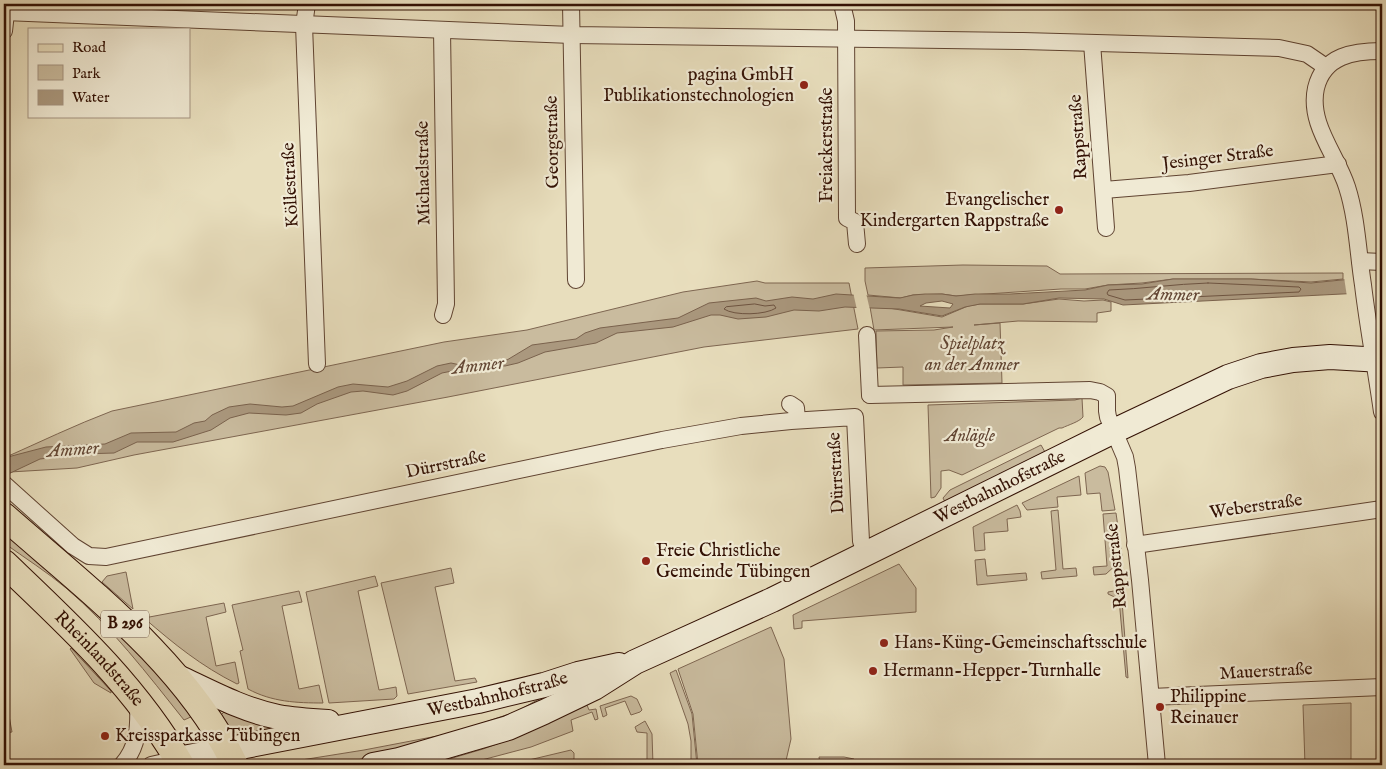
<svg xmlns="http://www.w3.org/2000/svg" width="1386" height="769" viewBox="0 0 1386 769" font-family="'IM FELL English',serif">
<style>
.green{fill:#c9bb9e;stroke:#7e6651}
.water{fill:#aa987e;stroke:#7a624d;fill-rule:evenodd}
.pier{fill:#e8debd}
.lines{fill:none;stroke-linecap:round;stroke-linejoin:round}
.shore{stroke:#6e5441;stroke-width:1}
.street-casing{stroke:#604432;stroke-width:18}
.secondary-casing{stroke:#331104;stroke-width:26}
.primary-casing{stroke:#331104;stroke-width:28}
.street{stroke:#f0ead4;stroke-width:16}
.secondary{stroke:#f0ead4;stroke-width:24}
.primary{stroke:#e8debd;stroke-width:26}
.poi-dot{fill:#8f2418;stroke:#f0ead4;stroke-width:2}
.labels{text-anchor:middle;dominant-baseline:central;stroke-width:4.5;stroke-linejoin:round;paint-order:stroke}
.shield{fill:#f0ead4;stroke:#6c5242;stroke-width:1}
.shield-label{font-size:16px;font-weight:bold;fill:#331104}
.poi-label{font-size:18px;fill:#331104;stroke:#f0ead4;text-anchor:start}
.street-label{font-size:18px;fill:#331104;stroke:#f0ead4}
.park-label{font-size:18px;font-style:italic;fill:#604432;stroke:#f0ead4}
.water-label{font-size:19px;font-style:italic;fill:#634735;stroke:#f0ead4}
</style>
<rect width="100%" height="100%" fill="#e8debd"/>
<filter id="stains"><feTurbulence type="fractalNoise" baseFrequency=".004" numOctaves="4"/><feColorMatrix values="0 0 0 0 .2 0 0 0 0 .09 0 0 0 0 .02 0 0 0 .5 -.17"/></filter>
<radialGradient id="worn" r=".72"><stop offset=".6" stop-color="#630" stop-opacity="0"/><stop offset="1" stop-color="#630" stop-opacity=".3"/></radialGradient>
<g class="green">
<polygon points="963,265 1047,266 1060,274 1343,273 1343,279 1311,282 1251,279 1173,279 1142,283 1108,285 1085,289 1061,289 956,296 942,294 913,295 901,298 868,295 865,281 865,268"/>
<path d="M757 281 765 283H849L858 329 704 347 448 397 134 455 77 468 10 472 4 462V458C40 442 75 425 112 411L444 342 527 330 683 292Z"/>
<polygon points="1059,299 1084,301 1103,300 1111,302 1111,311 1097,313 1097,322 1018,321 974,325 1000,323 1002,383 903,385 903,367 877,368 876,331 934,330 953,327 874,330 870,307 889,308 942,317 968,306 980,304 1023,304"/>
<path d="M1082 398 1083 417C1079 422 1068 425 1062 428H1059L962 475 949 470 941 471V488L935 497 931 498 928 405 1075 400Z"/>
<polygon points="1041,445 1045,452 945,502 943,498 950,490"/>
<polygon points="1100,466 1105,467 1108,472 1115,510 1102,511 1100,493 1087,494 1085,473"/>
<polygon points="1079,476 1081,495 1057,497 1058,507 1027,510 1022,503"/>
<polygon points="1017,505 1020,511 1021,517 1007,519 1008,531 984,533 985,550 975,551 973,527"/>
<polygon points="1058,510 1063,569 1076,568 1077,576 1042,579 1041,572 1056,570 1051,511"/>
<polygon points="1116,513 1122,556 1118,563 1106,574 1094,575 1093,567 1107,566 1103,514"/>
<path d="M4 528 150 662 193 716 184 720C148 675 111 626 66 588 47 572 25 558 4 543Z"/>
<polygon points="985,559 987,576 1026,573 1027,580 977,585 975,560"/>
<polygon points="899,564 916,588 916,612 802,621 802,628 794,629 793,615"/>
<polygon points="451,568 454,583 435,587 455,681 475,678 477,682 408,694 381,583"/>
<polygon points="126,572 133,609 102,582 107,576"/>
<polygon points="375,576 378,586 358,591 379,690 396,687 397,696 394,699 329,703 306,592"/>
<path d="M299 591 302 602 282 606 299 689 319 685 323 703C297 703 272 702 248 689L240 651 243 650 232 605Z"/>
<polygon points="1114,591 1120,596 1122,601 1128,678 1126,677 1119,599 1108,594 1108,592"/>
<path d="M224 603 226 612 206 617 216 666 235 662 239 683 237 684C201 666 174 644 144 618Z"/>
<polygon points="771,627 784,659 791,739 785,765 698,765 693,714 678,669"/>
<polygon points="71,648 111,691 111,693 94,683 70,649"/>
<polygon points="676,670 692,714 697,765 691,765 691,741 688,724 670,673"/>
<polygon points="574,682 523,713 368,758 327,765 270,765 364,750 453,733 518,711 558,688"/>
<polygon points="4,689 12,732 4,733"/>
<polygon points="631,696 637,699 642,710 640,712 631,715 625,701 605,708 607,715 603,717 600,706"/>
<polygon points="1351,703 1351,765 1305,765 1303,705"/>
<polygon points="587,705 589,710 596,709 598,719 595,720 592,712 571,720 573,731 531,747 463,765 429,765 483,749 522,735"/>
<polygon points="226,710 284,728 236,740 221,715"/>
<polygon points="645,721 652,734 653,765 647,765 647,733 637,732 635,727"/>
<polygon points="571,750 574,753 574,759 571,760 529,760"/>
<polygon points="819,757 844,757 854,759 853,765 820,765"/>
</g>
<path class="water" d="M1382 276V292L1123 305 1104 299 1059 298 1023 304H980L965 307 942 316 899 309 845 307 819 311 794 310 766 317 738 319 720 315H711L673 327 617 333 596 343 545 352 518 363 505 366 494 365 476 372 452 371 442 373 407 391 393 395 363 391 351 392 317 404 301 413 286 415 249 413 230 418 211 430 173 442H137L114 453 81 454 40 459 4 476V458L46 447 105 444 131 433 176 432 194 423 205 421 212 415 229 407 250 404 282 407 293 406 338 387 353 384 388 387 407 381 437 366 451 363 470 367 488 361 507 360 532 345 576 339 585 333 600 328 678 318 709 303 756 298 766 301 792 297 813 299 836 294 900 298 913 295 925 294H942L956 296 975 294H1010L1085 290 1108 285 1142 284 1173 279H1251L1311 283ZM942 301 953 304 950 308 920 306 926 303Z"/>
<g class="pier">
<polygon points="1378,274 1381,294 1347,297 1344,277"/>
<polygon points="853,292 866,293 870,310 857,310"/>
</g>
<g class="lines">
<g class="shore">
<path d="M1208 283 1299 287 1301 289 1299 292 1125 300 1108 295 1107 293 1109 290C1142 289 1175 284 1208 283Z"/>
<path d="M755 304 765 306 774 305 776 308C766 315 734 316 724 309L726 307Z"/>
</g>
<defs>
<g id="street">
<polyline points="307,4 304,25 317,364"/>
<polyline points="571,4 576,280"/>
<polyline points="842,4 846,21 847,218 855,222 857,244"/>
<polyline points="4,12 572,35 1023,41 1279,48 1307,54 1326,67"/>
<polyline points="442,30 446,304 443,315"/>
<polyline points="4,31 7,4"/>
<polyline points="1092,43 1106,228"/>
<path d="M1382 51C1354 51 1324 55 1316 88 1308 124 1337 155 1347 187 1357 218 1358 253 1363 285 1368 327 1376 369 1382 412"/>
<polyline points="1104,190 1189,183 1338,164"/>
<polyline points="1360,261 1382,262"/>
<polyline points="867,335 870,395"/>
<polyline points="870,395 1090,390 1100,392 1107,396 1107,411 1108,417 1125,457 1127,468 1140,580 1157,765"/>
<polyline points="790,404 796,408 797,420"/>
<polyline points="4,484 73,546 89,556 106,557 662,440 741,426 791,421 855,417 861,541 865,554"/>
<polyline points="1135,545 1382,509"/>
<polyline points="1151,697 1382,687"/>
<path d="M122 765C138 747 139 727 138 704"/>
<polyline points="151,765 178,759"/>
</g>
<g id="secondary">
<path d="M178 677C210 692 243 710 278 717 294 720 311 721 328 722"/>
<path id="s1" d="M178 759 478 701 544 685 578 674 619 665"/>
<path id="s2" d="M373 765 399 760 508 728 544 712 594 688 635 662 772 600 1114 431 1228 377 1261 366 1293 360 1330 357 1382 360"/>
</g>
<g id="primary">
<path d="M4 516C87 589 187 664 235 765"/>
<path id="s3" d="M4 563C69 625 136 686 181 765"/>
</g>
</defs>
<use href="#street" class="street-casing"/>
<use href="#secondary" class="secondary-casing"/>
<use href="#primary" class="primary-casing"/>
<use href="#street" class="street"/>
<use href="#secondary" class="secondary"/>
<use href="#primary" class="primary"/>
</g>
<g class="poi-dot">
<circle cx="804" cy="85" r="5"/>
<circle cx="1059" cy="210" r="5"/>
<circle cx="646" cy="561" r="5"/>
<circle cx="884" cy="643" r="5"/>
<circle cx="873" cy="671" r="5"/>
<circle cx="1160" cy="707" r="5"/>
<circle cx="105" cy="736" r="5"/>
</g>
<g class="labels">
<rect class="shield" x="101" y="610.5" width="48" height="27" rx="4"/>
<g class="shield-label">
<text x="125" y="624">B 296</text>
</g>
<g class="poi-label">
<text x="794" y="75" text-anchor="end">pagina GmbH<tspan x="794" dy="21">Publikationstechnologien</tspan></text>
<text x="1049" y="200" text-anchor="end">Evangelischer<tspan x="1049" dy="21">Kindergarten Rappstraße</tspan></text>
<text x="656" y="551">Freie Christliche<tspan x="656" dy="21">Gemeinde Tübingen</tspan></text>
<text x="894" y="643">Hans-Küng-Gemeinschaftsschule</text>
<text x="883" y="671">Hermann-Hepper-Turnhalle</text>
<text x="1170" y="697">Philippine<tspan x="1170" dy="21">Reinauer</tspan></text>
<text x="115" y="736">Kreissparkasse Tübingen</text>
</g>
<g class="street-label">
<text transform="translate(1079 137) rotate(-94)">Rappstraße</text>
<text transform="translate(553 142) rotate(-91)">Georgstraße</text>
<text transform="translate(827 145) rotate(-90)">Freiackerstraße</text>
<text transform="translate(1218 158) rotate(-7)">Jesinger Straße</text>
<text transform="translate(424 173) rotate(-91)">Michaelstraße</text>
<text transform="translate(291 185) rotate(-93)">Köllestraße</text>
<text transform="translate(446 465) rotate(-12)">Dürrstraße</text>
<text transform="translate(837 473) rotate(-93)">Dürrstraße</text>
<text stroke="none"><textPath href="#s2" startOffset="688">Westbahnhofstraße</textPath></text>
<text transform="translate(1256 507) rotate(-8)">Weberstraße</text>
<text transform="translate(1117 566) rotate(-96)">Rappstraße</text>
<text stroke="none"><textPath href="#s3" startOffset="135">Rheinlandstraße</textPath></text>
<text transform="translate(1266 672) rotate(-3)">Mauerstraße</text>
<text stroke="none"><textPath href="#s1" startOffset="326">Westbahnhofstraße</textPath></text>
</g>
<g class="park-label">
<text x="972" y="344">Spielplatz<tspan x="972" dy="21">an der Ammer</tspan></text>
<text x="970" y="436">Anlägle</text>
</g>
<g class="water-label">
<text transform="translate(1173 295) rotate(1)">Ammer</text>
<text transform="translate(478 366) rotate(-6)">Ammer</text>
<text transform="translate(73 450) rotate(-4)">Ammer</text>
</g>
</g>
<rect width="1386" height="769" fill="none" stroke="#e8debd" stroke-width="20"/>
<rect x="5" y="5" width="1376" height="759" fill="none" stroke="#331104" stroke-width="2.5"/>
<rect x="10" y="10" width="1366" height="749" fill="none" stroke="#331104"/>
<rect x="28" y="28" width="162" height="90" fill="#f0ead4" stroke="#a49381"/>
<rect x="38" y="44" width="25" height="8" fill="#e8debd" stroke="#a49381"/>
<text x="72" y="52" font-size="15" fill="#331104">Road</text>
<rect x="38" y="65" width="25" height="15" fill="#c9bb9e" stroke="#a49381"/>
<text x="72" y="78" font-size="15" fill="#331104">Park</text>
<rect x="38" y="90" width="25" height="15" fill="#aa987e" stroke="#a49381"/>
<text x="72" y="102" font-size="15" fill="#331104">Water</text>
<rect width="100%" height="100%" filter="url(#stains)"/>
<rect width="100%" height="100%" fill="url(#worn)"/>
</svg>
